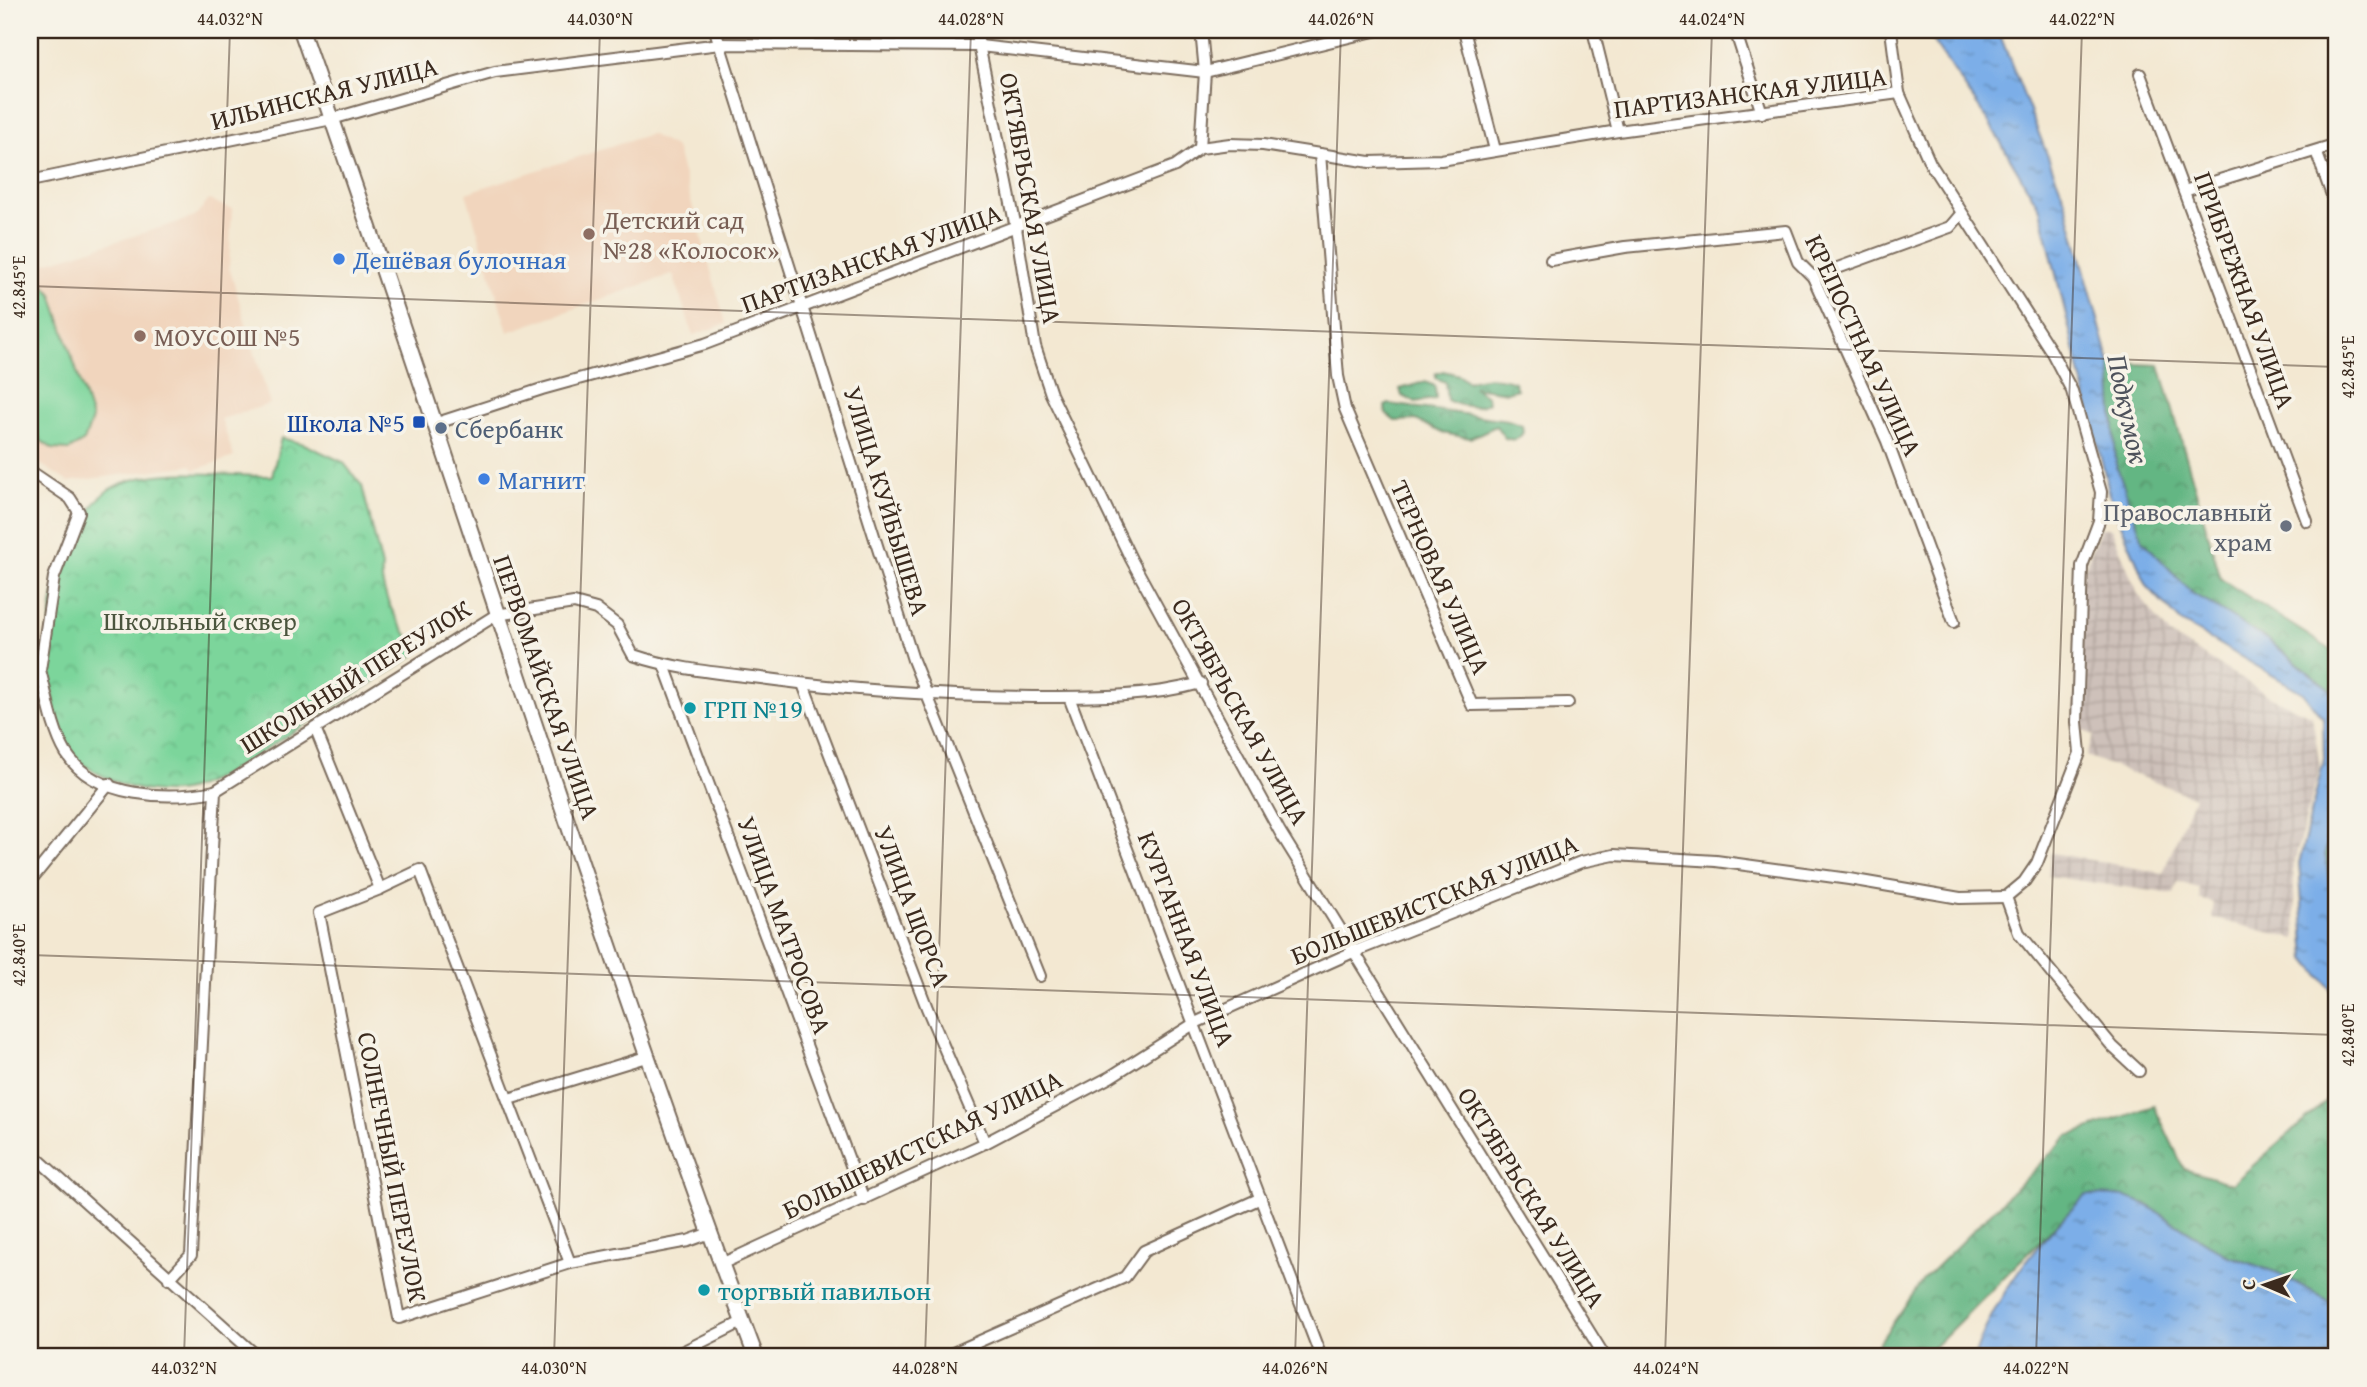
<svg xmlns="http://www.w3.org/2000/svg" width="2367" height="1387" viewBox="0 0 2367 1387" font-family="'Gentium Book Plus',serif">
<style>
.built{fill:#f1d5bd}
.industrial{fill:url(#industrial-grid)}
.forest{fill:url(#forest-crowns);stroke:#507050;stroke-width:2}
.park{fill:url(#park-crowns);stroke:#5b805c;stroke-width:2}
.pitch{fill:#7bd59b;stroke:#5b805c;stroke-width:2}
.water{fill:url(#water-ripples);stroke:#5b6c83;stroke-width:2}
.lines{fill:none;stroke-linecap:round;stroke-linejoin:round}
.minor-casing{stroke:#7b6c5d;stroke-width:14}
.major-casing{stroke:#7b6c5d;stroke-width:18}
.minor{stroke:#fff;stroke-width:10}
.major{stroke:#fff;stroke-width:14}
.ticks{fill:none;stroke:#3b2a1e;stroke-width:2;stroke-opacity:0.45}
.education-dot{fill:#8d6e63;stroke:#f7f3e8;stroke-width:2.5}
.shop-dot{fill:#3f7fe0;stroke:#f7f3e8;stroke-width:2.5}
.transit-dot{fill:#1a4fb4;stroke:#f7f3e8;stroke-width:2.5}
.service-dot{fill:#5c6f8a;stroke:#f7f3e8;stroke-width:2.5}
.worship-dot{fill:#6b7280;stroke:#f7f3e8;stroke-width:2.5}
.culture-dot{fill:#0f9aa8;stroke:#f7f3e8;stroke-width:2.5}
.labels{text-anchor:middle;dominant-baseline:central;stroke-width:7;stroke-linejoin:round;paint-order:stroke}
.street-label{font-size:26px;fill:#3b2a1e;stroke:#f7f3e8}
.education-label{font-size:26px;fill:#785e54;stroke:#f7f3e8;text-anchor:start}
.shop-label{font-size:26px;fill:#366cbe;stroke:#f7f3e8;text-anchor:start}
.transit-label{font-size:26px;fill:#164399;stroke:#f7f3e8;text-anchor:end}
.service-label{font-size:26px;fill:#4e5e75;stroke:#f7f3e8;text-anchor:start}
.worship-label{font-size:26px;fill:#5b616d;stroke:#f7f3e8;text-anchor:end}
.park-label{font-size:26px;fill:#4b553d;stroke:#f7f3e8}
.culture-label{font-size:26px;fill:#0d838f;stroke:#f7f3e8;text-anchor:start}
.water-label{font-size:28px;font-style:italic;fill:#4e525b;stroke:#f7f3e8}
.neatline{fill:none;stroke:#3b2a1e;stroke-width:2.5}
.ticks-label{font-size:18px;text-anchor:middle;fill:#3b2a1e}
</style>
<defs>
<pattern id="industrial-grid" width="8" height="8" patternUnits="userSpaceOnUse" patternTransform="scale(1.75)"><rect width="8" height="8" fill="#cec1ba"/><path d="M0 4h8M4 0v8" fill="none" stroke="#b2a69f"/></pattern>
<pattern id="forest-crowns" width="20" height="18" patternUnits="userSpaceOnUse" patternTransform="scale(1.75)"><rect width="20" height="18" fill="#64b683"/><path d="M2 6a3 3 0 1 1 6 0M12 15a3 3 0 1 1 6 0" fill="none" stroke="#54946b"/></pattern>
<pattern id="park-crowns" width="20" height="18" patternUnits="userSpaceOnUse" patternTransform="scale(1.75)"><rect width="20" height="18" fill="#7bd59b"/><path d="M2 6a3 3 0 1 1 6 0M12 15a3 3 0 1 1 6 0" fill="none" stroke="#6bb785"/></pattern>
<pattern id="water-ripples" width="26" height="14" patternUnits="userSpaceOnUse" patternTransform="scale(1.75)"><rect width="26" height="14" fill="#7baee8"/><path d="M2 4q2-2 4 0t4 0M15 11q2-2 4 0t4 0" fill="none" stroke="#668ebb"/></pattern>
</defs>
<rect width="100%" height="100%" fill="#f7f3e8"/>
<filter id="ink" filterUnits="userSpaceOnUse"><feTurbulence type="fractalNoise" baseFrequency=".0143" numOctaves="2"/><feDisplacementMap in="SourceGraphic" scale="14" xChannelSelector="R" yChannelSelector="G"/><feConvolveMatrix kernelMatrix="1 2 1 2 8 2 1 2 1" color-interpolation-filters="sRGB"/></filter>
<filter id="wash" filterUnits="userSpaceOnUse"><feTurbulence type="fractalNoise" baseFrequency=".00686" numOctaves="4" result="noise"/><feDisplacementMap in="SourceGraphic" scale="28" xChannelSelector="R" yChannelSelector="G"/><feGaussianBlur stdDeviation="1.57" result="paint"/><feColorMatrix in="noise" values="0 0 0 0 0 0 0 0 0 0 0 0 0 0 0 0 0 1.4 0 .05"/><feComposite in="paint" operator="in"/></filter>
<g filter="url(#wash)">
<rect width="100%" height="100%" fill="#f3e8d2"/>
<g class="built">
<polygon points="650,134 676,148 726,324 693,335 673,274 508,332 466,193"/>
<polygon points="209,200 232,209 229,267 270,404 221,419 234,457 194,470 192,465 68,482 30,457 30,268 195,217"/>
</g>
<polygon class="industrial" points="2101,528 2111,528 2138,594 2170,635 2271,697 2312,716 2320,767 2293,866 2296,939 2212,918 2214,903 2200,899 2199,888 2178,882 2174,894 2048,876 2051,853 2163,873 2194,797 2086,756 2094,735 2074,727 2081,577"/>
<g class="forest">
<polygon points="2110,363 2160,365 2221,579 2337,654 2337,695 2268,640 2192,593 2143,541 2116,464"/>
<path d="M1443 371 1459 375 1468 382C1482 376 1500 376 1514 382L1517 389 1507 392 1473 387 1487 396 1488 403C1476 409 1459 406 1447 400L1445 382 1435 378V374Z"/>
<polygon points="1425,382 1435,386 1436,399 1415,402 1402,396 1400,389"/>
<path d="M1389 404 1508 420 1522 425 1523 432C1519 440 1514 441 1505 438L1496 426 1470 438 1442 433 1416 420 1395 421 1386 414 1385 406Z"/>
<polygon points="2337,802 2337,931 2336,932 2325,853"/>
<polygon points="2337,1092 2337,1305 2278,1273 2226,1255 2145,1204 2086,1195 1924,1357 1869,1357 1923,1280 2068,1136 2154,1106 2184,1169 2232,1184"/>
</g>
<path class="park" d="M281 438 304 444 343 462 362 486 382 567C378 595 402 629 419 652 376 682 330 709 285 737 254 756 222 780 187 790 170 795 140 791 124 785 105 778 78 765 68 747 49 714 47 643 52 606 56 577 85 504 110 489 154 464 222 477 272 476Z"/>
<polygon class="pitch" points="30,280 45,286 52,294 92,419 84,441 69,450 53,449 40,440 30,410"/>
<g class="water">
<polygon points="1925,30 1998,30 2065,200 2110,363 2116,464 2143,541 2192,593 2268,640 2337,695 2337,802 2325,853 2337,933 2337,997 2306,959 2299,863 2324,759 2323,718 2303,693 2181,622 2147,586 2112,503 2040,209 1987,119"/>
<path d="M2086 1195 2123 1196 2145 1204 2226 1255 2278 1273 2337 1305V1357H1974C1997 1291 2037 1243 2086 1195Z"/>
</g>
</g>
<g filter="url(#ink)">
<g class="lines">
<defs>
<g id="minor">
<polyline points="715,30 913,660 1040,976"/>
<polyline points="976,30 1016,228 1035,346 1051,394 1131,559 1280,832 1605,1357"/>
<polyline points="1464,30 1495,150"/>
<polyline points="1593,30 1618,131"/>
<polyline points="1735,30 1762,113"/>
<polyline points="1891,30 1899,93"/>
<polyline points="2140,74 2307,521"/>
<polyline points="1200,148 1205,72 1201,30"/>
<polyline points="2316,151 2337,209"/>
<polyline points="1320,154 1338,376 1345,409 1472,705 1568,703"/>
<polyline points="30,181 332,119 495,72 720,44 980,46 1205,72 1378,30"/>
<polyline points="2184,191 2337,144"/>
<polyline points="1551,260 1625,247 1786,231 1798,262 1813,277 1887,441 1954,622"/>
<polyline points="1813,277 1950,227 1961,214"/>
<polyline points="434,424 542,389 705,344 1175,166 1200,148 1230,144 1263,145 1370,162 1441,160 1618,131 1899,93 1930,163 2051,351 2072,391 2101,492 2099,521 2082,566 2077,722 2080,753 2037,863 2024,882 2006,897"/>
<polyline points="30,471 70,498 79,512 54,577 40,670 30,671"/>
<polyline points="664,665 864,1200"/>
<path d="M40 670C47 696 52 729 66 753 95 799 169 800 215 791"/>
<polyline points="803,684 927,1008 985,1143"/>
<polyline points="1069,697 1321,1357"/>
<polyline points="315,728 380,889 319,913 399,1318 570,1263 688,1241 710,1233"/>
<polyline points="30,881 109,784"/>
<polyline points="380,889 420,870 570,1263"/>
<polyline points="2006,897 2019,933 2113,1047 2139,1071"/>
<polyline points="509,1099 646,1057"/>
<polyline points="30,1152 258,1357"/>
<polyline points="721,1264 985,1143 1110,1077 1195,1023 1353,952 1581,862 1614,855 1716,861 1849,879 1960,898 2006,897"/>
<path d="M169 1279 191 1255 215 791 496 615 574 603 596 609 617 625 633 655C677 670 722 673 768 679 856 691 944 696 1032 697 1088 697 1147 698 1201 683"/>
<polyline points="672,1357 742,1322"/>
<polyline points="944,1357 1125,1277 1144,1251 1261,1198"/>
</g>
<path id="major" d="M301 30C456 471 591 919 756 1357"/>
</defs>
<use href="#minor" class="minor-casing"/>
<use href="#major" class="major-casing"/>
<use href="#minor" class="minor"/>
<use href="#major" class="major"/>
</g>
</g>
<path class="ticks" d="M30 286 2337 367M30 955 2337 1035M184 1357 230 30M554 1357 600 30M925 1357 971 30M1295 1357 1341 30M1665 1357 1712 30M2036 1357 2082 30"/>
<g class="education-dot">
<circle cx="589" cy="234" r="7"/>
<circle cx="140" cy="336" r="7"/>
</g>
<g class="shop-dot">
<circle cx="339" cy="259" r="7"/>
<circle cx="484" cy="479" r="7"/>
</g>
<rect class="transit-dot" x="412" y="415" width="14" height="14" rx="3.5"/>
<circle class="service-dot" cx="441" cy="428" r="7"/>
<circle class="worship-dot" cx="2286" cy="526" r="7"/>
<g class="culture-dot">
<circle cx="690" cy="708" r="7"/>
<circle cx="704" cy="1290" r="7"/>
</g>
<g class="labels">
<g class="street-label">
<text transform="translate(1750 92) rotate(-7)">ПАРТИЗАНСКАЯ УЛИЦА</text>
<text transform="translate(324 93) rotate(-14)">ИЛЬИНСКАЯ УЛИЦА</text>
<text transform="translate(1031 198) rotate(80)">ОКТЯБРЬСКАЯ УЛИЦА</text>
<text transform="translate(871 258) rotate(-20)">ПАРТИЗАНСКАЯ УЛИЦА</text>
<text transform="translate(2245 290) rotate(70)">ПРИБРЕЖНАЯ УЛИЦА</text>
<text transform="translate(1864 345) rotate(65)">КРЕПОСТНАЯ УЛИЦА</text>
<text transform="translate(887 501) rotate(73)">УЛИЦА КУЙБЫШЕВА</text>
<text transform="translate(1441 577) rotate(66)">ТЕРНОВАЯ УЛИЦА</text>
<text transform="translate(355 676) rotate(-32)">ШКОЛЬНЫЙ ПЕРЕУЛОК</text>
<text transform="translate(547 687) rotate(71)">ПЕРВОМАЙСКАЯ УЛИЦА</text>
<text transform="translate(1241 711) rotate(61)">ОКТЯБРЬСКАЯ УЛИЦА</text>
<text transform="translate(1434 899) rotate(-22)">БОЛЬШЕВИСТСКАЯ УЛИЦА</text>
<text transform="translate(913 906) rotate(69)">УЛИЦА ЩОРСА</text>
<text transform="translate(785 925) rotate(70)">УЛИЦА МАТРОСОВА</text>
<text transform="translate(1187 939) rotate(69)">КУРГАННАЯ УЛИЦА</text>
<text transform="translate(922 1144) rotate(-26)">БОЛЬШЕВИСТСКАЯ УЛИЦА</text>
<text transform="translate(393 1167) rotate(79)">СОЛНЕЧНЫЙ ПЕРЕУЛОК</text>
<text transform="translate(1532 1197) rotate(58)">ОКТЯБРЬСКАЯ УЛИЦА</text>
</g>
<g class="education-label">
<text x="603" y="219">Детский сад<tspan x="603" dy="30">№28 «Колосок»</tspan></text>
<text x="154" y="336">МОУСОШ №5</text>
</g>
<g class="shop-label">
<text x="353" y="259">Дешёвая булочная</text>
<text x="498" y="479">Магнит</text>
</g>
<g class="transit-label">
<text x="405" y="422">Школа №5</text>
</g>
<g class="service-label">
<text x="455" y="428">Сбербанк</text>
</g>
<g class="worship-label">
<text x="2272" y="511">Православный<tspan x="2272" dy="30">храм</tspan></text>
</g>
<g class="park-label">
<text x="200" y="620">Школьный сквер</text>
</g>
<g class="culture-label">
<text x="704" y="708">ГРП №19</text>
<text x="718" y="1290">торгвый павильон</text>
</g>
<g class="water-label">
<text transform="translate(2129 409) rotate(78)">Подкумок</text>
</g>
</g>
<rect width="2367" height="1387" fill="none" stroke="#f7f3e8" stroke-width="77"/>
<g transform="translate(2265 1285) rotate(272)" stroke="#f7f3e8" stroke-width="5" paint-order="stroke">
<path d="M0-5L12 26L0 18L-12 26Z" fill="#3b2a1e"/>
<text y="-10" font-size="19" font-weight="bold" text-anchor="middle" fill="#3b2a1e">С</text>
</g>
<rect x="38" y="38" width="2290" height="1310" class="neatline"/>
<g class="ticks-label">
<text x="230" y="25">44.032°N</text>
<text x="600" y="25">44.030°N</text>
<text x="971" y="25">44.028°N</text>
<text x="1341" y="25">44.026°N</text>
<text x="1712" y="25">44.024°N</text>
<text x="2082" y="25">44.022°N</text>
<text transform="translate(19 287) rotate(-90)" y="6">42.845°E</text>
<text transform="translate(2348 367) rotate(-90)" y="6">42.845°E</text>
<text transform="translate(19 955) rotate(-90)" y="6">42.840°E</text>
<text transform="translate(2348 1035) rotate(-90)" y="6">42.840°E</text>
<text x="184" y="1374">44.032°N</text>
<text x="554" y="1374">44.030°N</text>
<text x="925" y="1374">44.028°N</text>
<text x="1295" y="1374">44.026°N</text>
<text x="1666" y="1374">44.024°N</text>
<text x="2036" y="1374">44.022°N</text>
</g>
</svg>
